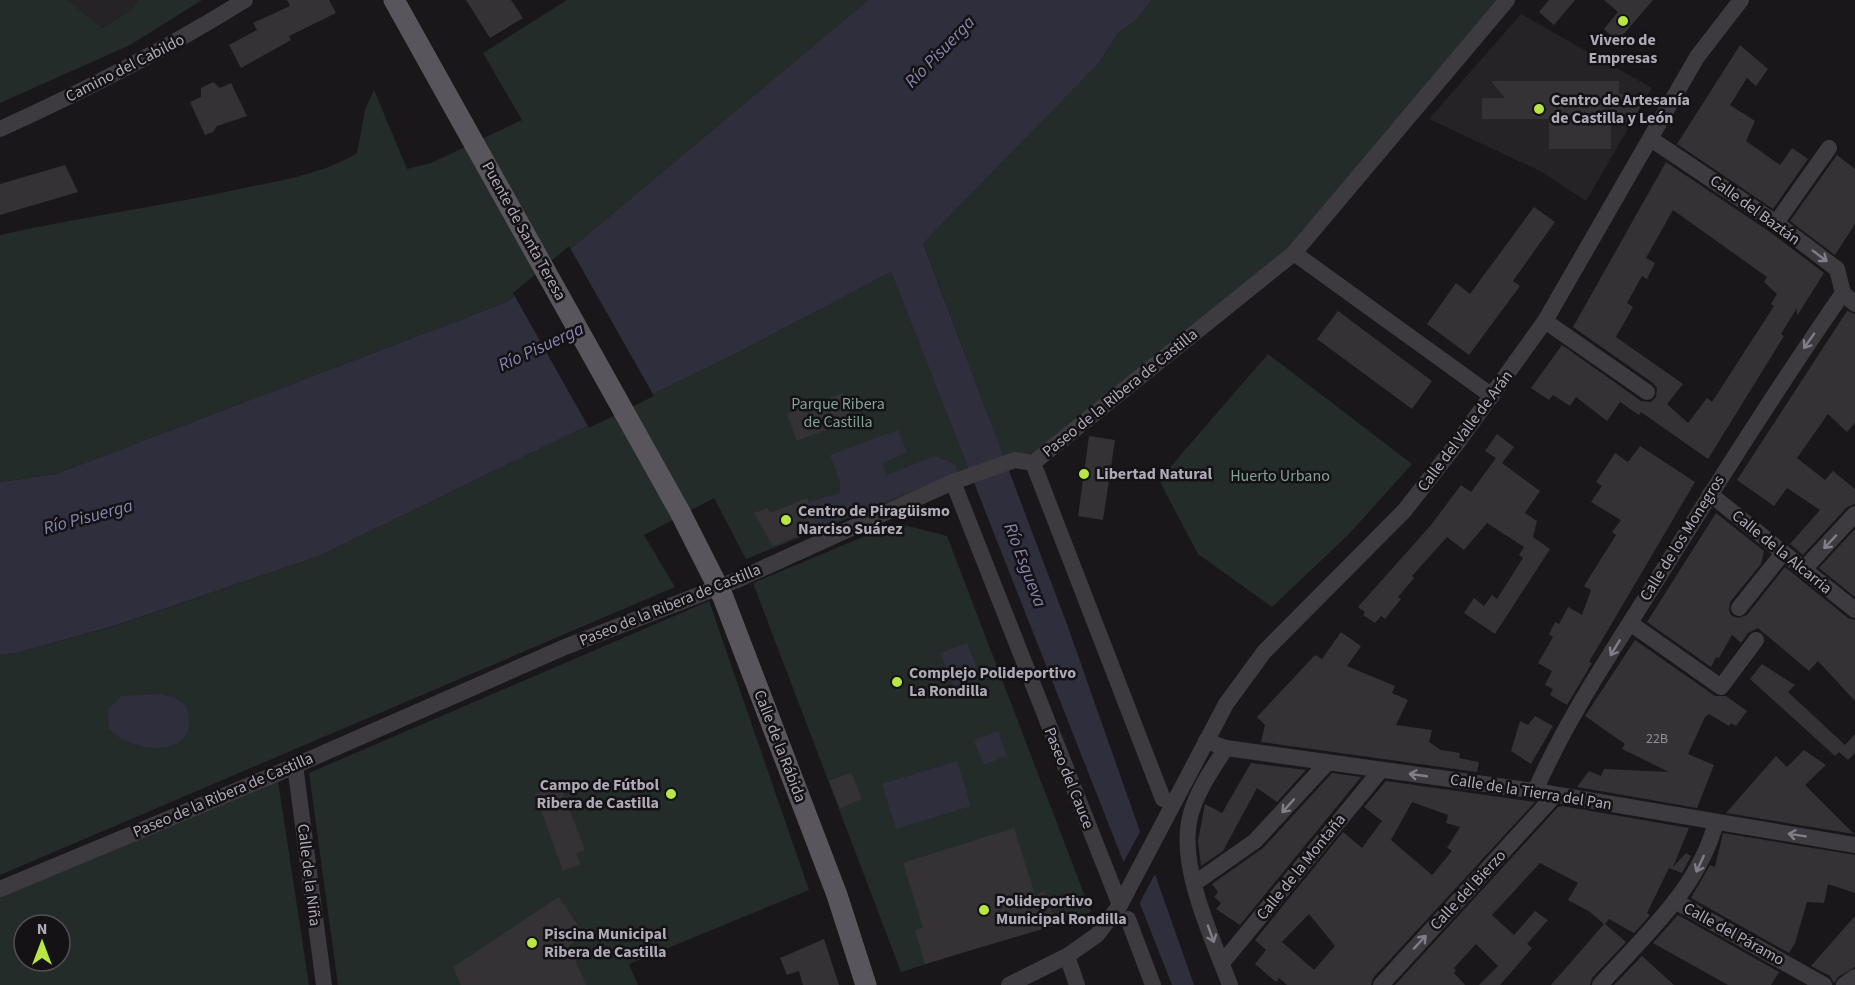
<svg xmlns="http://www.w3.org/2000/svg" width="1855" height="985" viewBox="0 0 1855 985" font-family="'Source Sans 3',sans-serif">
<style>
.built{fill:#252326}
.green{fill:#242c2a;fill-rule:evenodd}
.water{fill:#2f2e3c}
.pier{fill:#191719}
.building{fill:#343235;fill-rule:evenodd}
.lines{fill:none;stroke-linecap:round;stroke-linejoin:round}
.minor{stroke:#3d3b40;stroke-width:16}
.major{stroke:#58555d;stroke-width:21}
.oneway{stroke:#817e88}
.poi-dot{fill:#b8e643;stroke:#141214;stroke-width:2}
.labels{text-anchor:middle;dominant-baseline:central;stroke-width:5;stroke-linejoin:round;paint-order:stroke}
.number-label{font-size:14px;fill:#908c97}
.poi-label{font-size:16px;font-weight:bold;fill:#afaab8;stroke:#141214;text-anchor:start}
.street-label{font-size:16px;fill:#afaab8;stroke:#141214}
.park-label{font-size:16px;fill:#83a298;stroke:#141214}
.water-label{font-size:18px;font-style:italic;fill:#8884b1;stroke:#141214}
</style>
<rect width="100%" height="100%" fill="#191719"/>
<g class="built">
<polygon points="68,0 139,0 131,10 102,28"/>
<polygon points="1521,14 1652,88 1586,201 1542,172 1429,119"/>
</g>
<g class="green">
<polygon points="0,0 68,0 102,28 131,10 139,0 202,0 130,45 0,103"/>
<path d="M567 0H868L507 302 56 474 0 482V235C81 217 163 206 244 188 283 180 323 174 357 153L365 110 374 90 407 169 431 163 522 120 483 53Z"/>
<polygon points="1152,0 1500,0 1291,247 1039,452 1004,458 923,242 1099,63 1118,33 1135,21"/>
<polygon points="891,272 969,470 746,559 714,498 644,535 675,587 0,875 0,655 16,653 115,626 319,556 737,353"/>
<polygon points="1268,354 1412,464 1348,535 1272,607 1198,554 1159,480"/>
<polygon points="896,523 947,536 1091,912 901,972 753,583"/>
<polygon points="709,601 809,890 629,964 638,985 338,985 309,773"/>
<path d="M278 781 309 985H0V897ZM24 925H60V961H24Z"/>
</g>
<g class="water">
<polygon points="868,0 1152,0 1135,21 1118,33 1099,63 923,243 1068,627 1194,985 1172,985 891,272 737,353 319,556 114,626 16,653 0,655 0,482 56,474 507,302"/>
<polygon points="898,430 907,453 882,463 887,475 935,456 955,464 958,473 819,528 809,502 840,493 840,481 830,455"/>
<polygon points="967,643 980,676 954,687 940,653"/>
<path d="M158 694 173 697 186 705C205 759 134 756 109 729L108 709 122 696Z"/>
<polygon points="998,731 1007,756 984,765 974,740"/>
<polygon points="957,761 971,806 896,829 882,784"/>
</g>
<g class="pier">
<polygon points="569,246 654,396 589,428 513,293"/>
<polygon points="1141,830 1156,872 1138,906 1122,865"/>
</g>
<g class="building">
<polygon points="287,0 329,0 336,13 289,36 291,40 241,68 229,45 257,30 253,23 290,6"/>
<polygon points="466,0 511,0 523,18 490,38"/>
<polygon points="1549,0 1575,0 1554,25 1539,12"/>
<polygon points="1604,0 1653,0 1617,42 1604,29 1618,12"/>
<polygon points="1740,45 1768,69 1756,86 1747,78 1730,105 1755,121 1746,141 1780,165 1792,148 1808,159 1773,209 1677,144"/>
<polygon points="1491,81 1619,81 1619,94 1647,95 1633,121 1611,121 1611,149 1549,149 1549,119 1482,119 1482,98 1505,98"/>
<polygon points="213,82 220,88 231,83 247,116 217,126 213,132 205,135 190,102 201,97 201,88"/>
<polygon points="1837,155 1855,169 1855,224 1835,255 1790,221"/>
<path d="M1666 162 1770 232 1824 273 1797 316V308L1781 334 1784 336 1708 459 1641 412 1639 415 1620 402 1607 421 1576 397 1570 406 1553 395 1549 400 1531 388 1562 345 1641 401 1651 402 1656 397 1657 388 1653 383 1573 327ZM1673 210 1767 277 1764 282 1777 294 1771 304 1774 306 1712 402 1707 398 1688 423 1667 404 1683 384 1616 337 1633 307 1627 303 1642 276 1647 279 1655 263 1646 258Z"/>
<polygon points="65,165 78,192 0,215 0,184"/>
<polygon points="1534,207 1555,222 1513,281 1520,286 1469,355 1427,324 1456,283 1470,294"/>
<polygon points="1338,311 1432,381 1412,409 1317,339"/>
<polygon points="1847,311 1855,314 1855,423 1847,432 1828,414 1797,458 1825,480 1833,471 1855,489 1855,504 1847,507 1803,555 1790,544 1820,510 1787,488 1774,506 1737,480"/>
<polygon points="843,393 853,419 797,441 787,414"/>
<polygon points="1497,434 1514,447 1502,463 1540,491 1525,513 1537,521 1533,537 1550,549 1495,634 1464,613 1474,598 1484,606 1492,595 1497,599 1523,558 1519,555 1524,547 1487,523 1464,550 1447,537 1412,576 1414,578 1398,597 1401,599 1385,619 1381,616 1375,623 1363,615 1365,612 1358,607 1431,525 1461,485 1471,492 1496,458 1485,451"/>
<polygon points="1089,436 1115,440 1103,520 1078,516"/>
<polygon points="1640,446 1695,482 1589,662 1592,663 1567,705 1550,695 1553,689 1545,685 1552,671 1538,663 1553,637 1549,634 1555,622 1559,624 1568,607 1582,615 1591,590 1584,586 1616,535 1612,532 1621,520 1591,502 1602,486 1596,482 1615,453 1628,462"/>
<polygon points="807,498 819,528 773,546 754,513 768,508 770,513"/>
<polygon points="1716,513 1764,551 1761,564 1730,602 1729,611 1732,616 1738,618 1747,615 1785,567 1848,618 1855,620 1855,701 1818,661 1809,671 1758,628 1748,633 1741,643 1732,635 1719,658 1716,657 1711,667 1647,622"/>
<polygon points="1855,529 1855,597 1819,568"/>
<polygon points="1341,632 1361,646 1347,666 1395,686 1392,693 1408,700 1396,725 1432,730 1429,742 1441,750 1460,753 1459,758 1479,762 1477,772 1261,742 1265,725 1257,717 1315,655 1322,659"/>
<polygon points="1635,640 1715,696 1726,696 1747,711 1736,726 1731,723 1729,726 1709,714 1705,717 1688,754 1714,765 1697,808 1577,787 1589,771 1601,776 1604,769 1669,772 1622,749 1625,744 1585,716"/>
<polygon points="1762,664 1795,685 1788,692 1845,745 1855,734 1855,753 1848,760 1839,752 1835,756 1750,679"/>
<polygon points="1535,716 1553,726 1531,764 1511,751 1520,721 1528,725"/>
<polygon points="1804,750 1826,765 1805,785 1854,834 1726,813 1776,756 1787,767"/>
<polygon points="1251,763 1306,770 1277,802 1257,788 1223,851 1201,866 1198,841 1205,804 1222,813"/>
<polygon points="851,772 862,799 840,808 829,781"/>
<polygon points="1332,773 1361,777 1240,925 1216,909 1221,903 1214,897 1218,892 1212,884 1263,848"/>
<path d="M1386 781 1535 802 1373 978 1371 985H1287L1279 978 1276 982 1255 964 1266 950 1255 940 1343 832 1362 848 1382 821 1364 807ZM1412 802 1448 815 1446 823 1460 827 1447 848 1452 851 1432 875 1391 840ZM1309 914 1335 946 1314 970 1282 942Z"/>
<polygon points="560,785 585,850 576,853 581,864 563,871 535,794"/>
<polygon points="1562,806 1689,828 1673,867 1686,853 1691,856 1682,873 1669,868 1647,913 1650,915 1644,922 1634,933 1609,919 1605,924 1626,942 1592,978 1590,985 1551,985 1604,924 1590,912 1568,900 1578,883 1540,863 1492,915 1514,935 1535,911 1548,920 1527,944 1532,948 1500,985 1479,985 1498,966 1476,944 1454,968 1456,970 1454,973 1465,985 1395,985 1558,807"/>
<polygon points="1014,828 1035,895 1044,891 1056,925 925,964 915,930 923,927 903,863"/>
<polygon points="1723,833 1855,855 1855,893 1828,884 1824,903 1807,902 1795,943 1789,953 1691,898 1710,865 1715,867"/>
<polygon points="559,897 584,935 569,946 586,985 461,985 453,967"/>
<polygon points="1678,915 1779,972 1771,985 1728,985 1653,943"/>
<polygon points="1855,916 1855,967 1838,977 1834,983 1830,976 1811,966"/>
<polygon points="824,939 839,985 803,985 799,971 787,975 780,958"/>
<polygon points="1642,956 1674,985 1614,985"/>
</g>
<g class="lines">
<g class="minor">
<path d="M0 129C86 90 165 50 245 0"/>
<polyline points="1651,139 1776,223 1837,269 1843,293"/>
<polyline points="1776,223 1829,148"/>
<polyline points="1294,253 1492,396"/>
<polyline points="1843,293 1855,304"/>
<polyline points="1545,321 1647,392"/>
<polyline points="1033,463 1163,799"/>
<polyline points="953,482 1120,905"/>
<polyline points="1710,494 1855,610"/>
<polyline points="1804,569 1855,514"/>
<polyline points="1739,608 1783,553"/>
<polyline points="1630,623 1721,687 1756,640"/>
<polyline points="1206,741 1226,748 1535,791 1855,845"/>
<path d="M1226 748C1212 769 1193 797 1189 822 1180 871 1213 940 1230 985"/>
<polyline points="295,765 324,985"/>
<path d="M1535 791C1567 718 1613 650 1655 583 1716 485 1777 388 1843 293"/>
<polyline points="1195,883 1255,841 1327,763"/>
<polyline points="0,889 276,774 565,647 737,580 953,482 1015,460 1033,463 1294,253 1507,0"/>
<polyline points="1675,901 1824,985"/>
<polyline points="1128,919 1153,985"/>
<polyline points="1067,956 1077,985"/>
<polyline points="1222,963 1381,770"/>
<polyline points="1009,985 1067,956 1097,935 1120,905 1226,704 1264,652 1405,510 1458,442 1545,321 1697,57 1741,0"/>
<polyline points="1381,985 1555,795"/>
<path d="M1600 985C1644 936 1699 888 1716 822"/>
<polyline points="1844,985 1855,977"/>
</g>
<polyline class="major" points="394,0 680,512 723,597 837,895 866,985"/>
</g>
<defs><path id="oneway-shaft" d="M-6 0H5M1.5-3L5.5 0L1.5 3" fill="none" stroke-width="1.6" stroke-linecap="round" stroke-linejoin="round" transform="scale(1.5)"/></defs>
<g class="oneway">
<use href="#oneway-shaft" transform="translate(1820 256) rotate(37)"/>
<use href="#oneway-shaft" transform="translate(1809 341) rotate(125)"/>
<use href="#oneway-shaft" transform="translate(1830 542) rotate(133)"/>
<use href="#oneway-shaft" transform="translate(1615 648) rotate(121)"/>
<use href="#oneway-shaft" transform="translate(1418 775) rotate(-172)"/>
<use href="#oneway-shaft" transform="translate(1288 806) rotate(132)"/>
<use href="#oneway-shaft" transform="translate(1797 835) rotate(-171)"/>
<use href="#oneway-shaft" transform="translate(1700 864) rotate(115)"/>
<use href="#oneway-shaft" transform="translate(1211 934) rotate(70)"/>
<use href="#oneway-shaft" transform="translate(1420 942) rotate(-47)"/>
</g>
<g class="poi-dot">
<circle cx="1623" cy="21" r="6"/>
<circle cx="1539" cy="109" r="6"/>
<circle cx="1084" cy="474" r="6"/>
<circle cx="786" cy="520" r="6"/>
<circle cx="897" cy="682" r="6"/>
<circle cx="671" cy="794" r="6"/>
<circle cx="984" cy="910" r="6"/>
<circle cx="532" cy="943" r="6"/>
</g>
<g class="labels">
<g class="number-label">
<text x="1657" y="739">22B</text>
</g>
<g class="poi-label">
<text x="1623" y="40" text-anchor="middle">Vivero de<tspan x="1623" dy="18">Empresas</tspan></text>
<text x="1551" y="100">Centro de Artesanía<tspan x="1551" dy="18">de Castilla y León</tspan></text>
<text x="1096" y="474">Libertad Natural</text>
<text x="798" y="511">Centro de Piragüismo<tspan x="798" dy="18">Narciso Suárez</tspan></text>
<text x="909" y="673">Complejo Polideportivo<tspan x="909" dy="18">La Rondilla</tspan></text>
<text x="659" y="785" text-anchor="end">Campo de Fútbol<tspan x="659" dy="18">Ribera de Castilla</tspan></text>
<text x="996" y="901">Polideportivo<tspan x="996" dy="18">Municipal Rondilla</tspan></text>
<text x="544" y="934">Piscina Municipal<tspan x="544" dy="18">Ribera de Castilla</tspan></text>
</g>
<g class="street-label">
<text transform="translate(125 68) rotate(-27)">Camino del Cabildo</text>
<text transform="translate(1755 210) rotate(36)">Calle del Baztán</text>
<text transform="translate(524 231) rotate(61)">Puente de Santa Teresa</text>
<text transform="translate(1120 393) rotate(-39)">Paseo de la Ribera de Castilla</text>
<text transform="translate(1465 431) rotate(-53)">Calle del Valle de Arán</text>
<text transform="translate(1682 538) rotate(-58)">Calle de los Monegros</text>
<text transform="translate(1782 552) rotate(39)">Calle de la Alcarria</text>
<text transform="translate(670 605) rotate(-22)">Paseo de la Ribera de Castilla</text>
<text transform="translate(780 746) rotate(69)">Calle de la Rábida</text>
<text transform="translate(1069 778) rotate(68)">Paseo del Cauce</text>
<text transform="translate(1531 792) rotate(9)">Calle de la Tierra del Pan</text>
<text transform="translate(223 795) rotate(-23)">Paseo de la Ribera de Castilla</text>
<text transform="translate(1301 867) rotate(-51)">Calle de la Montaña</text>
<text transform="translate(309 875) rotate(83)">Calle de la Niña</text>
<text transform="translate(1468 890) rotate(-47)">Calle del Bierzo</text>
<text transform="translate(1734 934) rotate(29)">Calle del Páramo</text>
</g>
<g class="park-label">
<text x="838" y="404">Parque Ribera<tspan x="838" dy="18">de Castilla</tspan></text>
<text x="1280" y="476">Huerto Urbano</text>
</g>
<g class="water-label">
<text transform="translate(940 52) rotate(-46)">Río Pisuerga</text>
<text transform="translate(541 347) rotate(-25)">Río Pisuerga</text>
<text transform="translate(88 517) rotate(-15)">Río Pisuerga</text>
<text transform="translate(1025 565) rotate(69)">Río Esgueva</text>
</g>
</g>
<g transform="translate(42 943)"><circle r="28" fill="#141214" stroke="#524f56" stroke-width="1.5"/>
<path d="M0-4.5L10 22L0 15L-10 22Z" fill="#b8e643"/>
<text y="-9" font-size="16" font-weight="bold" text-anchor="middle" fill="#afaab8">N</text>
</g>
</svg>
